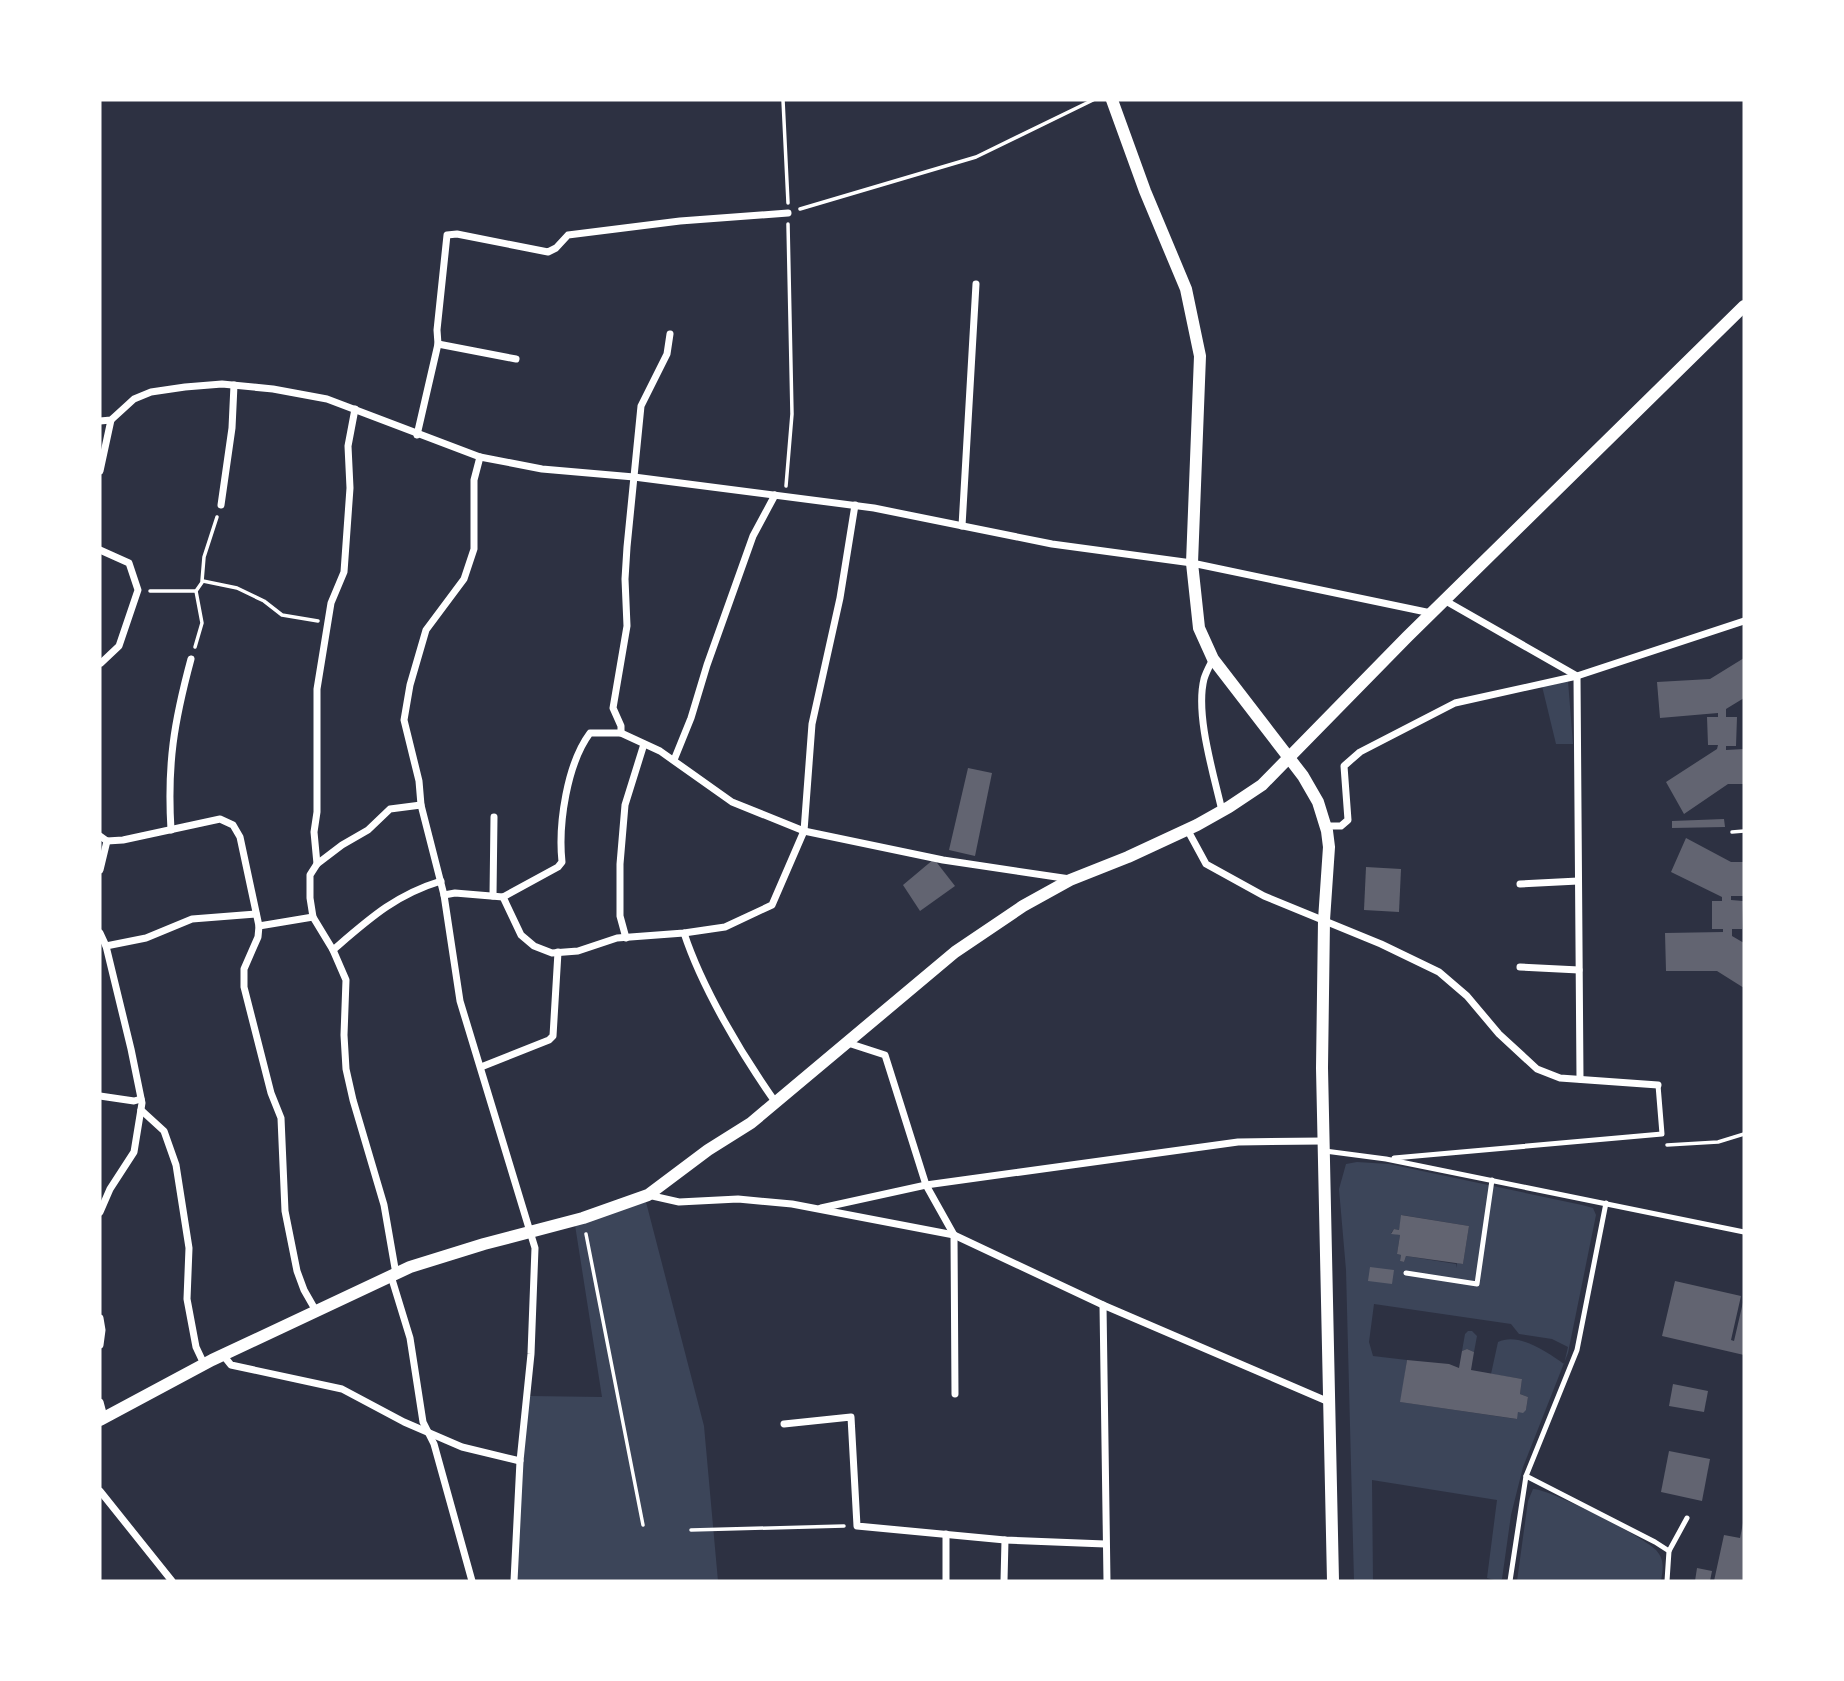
<svg xmlns="http://www.w3.org/2000/svg" width="1844" height="1681" viewBox="0 0 1844 1681" font-family="'IBM Plex Sans',sans-serif">
<style>
.green{fill:#3c4559;fill-rule:evenodd}
.building{fill:#626471}
.lines{fill:none;stroke-linecap:round;stroke-linejoin:round}
.path{stroke:#fff;stroke-width:3.5}
.service{stroke:#fff;stroke-width:5}
.minor{stroke:#fff;stroke-width:7}
.tertiary{stroke:#fff;stroke-width:12}
</style>
<rect width="100%" height="100%" fill="#2d3142"/>
<g class="green">
<polygon points="1568,681 1573,744 1556,744 1542,686"/>
<path d="M1357 1162 1389 1164 1582 1205 1593 1208 1596 1215 1568 1353 1523 1467 1511 1515 1502 1579 1498 1581 1487 1578 1497 1500 1372 1480 1373 1581H1354L1346 1270 1339 1189 1346 1164ZM1402 1215 1469 1226 1463 1264 1457 1263 1456 1268V1264L1406 1256 1404 1262 1400 1261 1401 1255 1397 1254 1400 1235 1391 1233 1394 1229 1399 1230ZM1374 1304 1511 1324 1519 1334 1552 1339 1568 1347 1564 1364C1547 1352 1519 1332 1498 1342L1491 1374 1522 1379 1520 1394 1528 1397 1526 1410 1518 1412 1516 1419 1401 1402 1407 1360 1373 1356 1369 1342Z"/>
<polygon points="646,1202 704,1426 718,1581 512,1581 529,1396 602,1397 575,1225"/>
<polygon points="1468,1331 1472,1331 1477,1336 1474,1352 1467,1349 1462,1351 1465,1334"/>
<path d="M1533 1489C1550 1489 1644 1537 1656 1550 1665 1560 1663 1569 1661 1581H1517L1528 1501Z"/>
</g>
<g class="building">
<polygon points="1744,658 1744,698 1726,709 1726,717 1737,717 1736,746 1726,746 1726,750 1744,749 1744,784 1728,784 1684,814 1666,782 1717,749 1718,745 1708,745 1707,717 1718,717 1718,713 1660,718 1657,682 1710,679"/>
<polygon points="968,768 992,773 975,856 949,850"/>
<polygon points="1724,819 1725,827 1672,828 1672,821"/>
<polygon points="1686,838 1731,862 1744,862 1744,896 1731,896 1731,900 1743,901 1742,929 1732,929 1732,936 1744,943 1744,988 1717,971 1666,971 1665,933 1723,932 1723,929 1712,929 1712,901 1722,901 1722,897 1671,872"/>
<polygon points="934,859 955,886 920,911 903,885"/>
<polygon points="1366,867 1401,869 1399,912 1364,910"/>
<polygon points="1401,1215 1469,1226 1463,1264 1406,1256 1404,1262 1400,1261 1401,1255 1397,1254 1400,1235 1391,1234 1394,1229 1399,1230"/>
<polygon points="1370,1267 1394,1270 1392,1284 1368,1281"/>
<polygon points="1675,1281 1741,1296 1731,1340 1734,1341 1744,1298 1744,1355 1662,1336"/>
<polygon points="1467,1349 1474,1352 1471,1370 1522,1379 1520,1394 1528,1397 1526,1410 1523,1413 1518,1412 1517,1419 1400,1402 1407,1360 1449,1364 1459,1368 1462,1351"/>
<polygon points="1673,1384 1708,1391 1704,1412 1669,1406"/>
<polygon points="1669,1451 1710,1459 1702,1501 1661,1492"/>
<polygon points="1743,1523 1744,1581 1714,1581 1724,1535 1740,1538"/>
<polygon points="1697,1568 1712,1571 1710,1581 1695,1581"/>
</g>
<g class="lines">
<g class="path">
<polyline points="783,100 788,203"/>
<polyline points="800,209 976,157 1093,100"/>
<polyline points="786,486 792,414 788,224"/>
<polyline points="202,581 204,557 217,517"/>
<polyline points="150,591 196,591 203,581 237,588 264,601 282,615 318,621"/>
<polyline points="195,647 202,623 196,591"/>
<polyline points="1732,832 1744,831"/>
<polyline points="1667,1145 1718,1142 1744,1134"/>
<polyline points="586,1234 643,1525"/>
<polyline points="691,1530 844,1526"/>
</g>
<g class="service">
<polyline points="1325,1151 1386,1159 1744,1232"/>
<polyline points="1394,1158 1662,1134 1658,1085"/>
<polyline points="1406,1273 1477,1284 1492,1180"/>
<polyline points="1526,1476 1655,1542 1669,1551 1667,1581"/>
<polyline points="1669,1551 1687,1518"/>
<polyline points="1510,1581 1526,1476 1577,1350 1606,1203"/>
</g>
<g class="minor">
<polyline points="438,344 516,359"/>
<polyline points="355,409 348,446 350,488 344,572 331,603 317,689 317,812 314,832 317,864 310,875 310,898 313,917 333,950 346,980 344,1035 346,1069 353,1100 384,1205 396,1274"/>
<polyline points="100,421 111,420 134,399 151,392 185,387 222,384 273,389 327,399 480,457 542,469 634,477 874,508 1052,544 1192,563 1431,613"/>
<polyline points="417,435 438,344 437,330 447,235 457,234 548,252 556,248 568,235 680,221 788,213"/>
<polyline points="480,457 474,480 474,549 464,579 426,630 410,685 404,720 419,781 421,805 444,895 460,1001 535,1248 531,1354 520,1461 514,1581"/>
<polyline points="100,471 111,420"/>
<polyline points="221,505 232,428 234,385"/>
<polyline points="962,526 976,284"/>
<polyline points="100,550 129,563 138,590 119,646 101,663"/>
<polyline points="1444,600 1577,676 1580,1079"/>
<path d="M1213 659C1210 665 1206 672 1204 679 1195 715 1214 775 1222 811"/>
<polyline points="621,733 621,726 613,708 627,626 625,579 627,547 641,406 667,354 670,334"/>
<polyline points="674,760 691,718 707,665 753,536 775,495"/>
<polyline points="1325,826 1341,826 1348,820 1344,766 1360,752 1455,703 1577,676 1744,621"/>
<polyline points="1187,829 1206,864 1264,896 1381,944 1439,972 1467,996 1499,1034 1537,1069 1560,1078 1658,1085"/>
<path d="M171 830C167 764 174 722 191 659"/>
<polyline points="100,836 107,841 123,840 220,819 233,825 240,837 259,926 313,917"/>
<polyline points="317,864 342,845 368,830 390,809 421,805"/>
<polyline points="100,870 107,841"/>
<polyline points="1520,884 1578,881"/>
<path d="M444 895 455 893 503 897 558 867 562 862C558 824 567 764 590 733H621L660 751 732 802 804 831 943 860 1070 879"/>
<polyline points="493,896 494,817"/>
<polyline points="503,897 521,935 534,946 552,953 578,951 617,938 684,933 725,927 772,905 804,831 812,724 840,598 855,505"/>
<polyline points="259,926 258,937 244,969 244,987 271,1093 281,1118 285,1211 297,1271 304,1290 316,1311"/>
<polyline points="100,933 106,946 131,1049 142,1103 134,1152 110,1189 100,1212"/>
<path d="M684 933C702 988 742 1055 776 1103"/>
<polyline points="626,938 620,916 620,864 625,805 644,744"/>
<polyline points="106,946 146,938 192,919 256,914"/>
<path d="M333 950C369 919 395 895 441 881"/>
<polyline points="1520,967 1579,970"/>
<polyline points="848,1043 885,1055 926,1185 954,1235 955,1394"/>
<polyline points="481,1067 549,1040 553,1036 558,952"/>
<polyline points="100,1096 134,1101 141,1099"/>
<polyline points="141,1110 164,1131 176,1165 189,1248 187,1299 196,1347 204,1364"/>
<polyline points="648,1195 679,1202 738,1199 792,1204 954,1235 1103,1305"/>
<polyline points="821,1208 926,1185 1238,1142 1323,1141"/>
<polyline points="391,1276 410,1338 423,1422 434,1444 472,1581"/>
<polyline points="100,1318 102,1330 100,1345"/>
<polyline points="223,1355 231,1365 342,1389 404,1422 462,1447 520,1461"/>
<polyline points="100,1402 104,1417"/>
<polyline points="784,1424 851,1417 857,1526 1005,1540 1105,1544"/>
<polyline points="100,1491 172,1581"/>
<polyline points="946,1581 946,1534"/>
<polyline points="1004,1581 1005,1540"/>
<polyline points="1107,1581 1103,1305 1329,1402"/>
</g>
<g class="tertiary">
<polyline points="1112,100 1145,191 1186,289 1200,356 1192,563 1199,628 1213,659 1303,776 1318,802 1327,831 1329,847 1324,920 1322,1068 1333,1581"/>
<polyline points="100,1420 212,1360 410,1267 484,1244 583,1218 648,1195 708,1150 751,1123 955,952 1023,906 1070,880 1128,857 1197,825 1229,807 1262,785 1407,637 1744,306"/>
</g>
</g>
<rect width="1844" height="1681" fill="none" stroke="#ffffff" stroke-width="203"/>
</svg>
